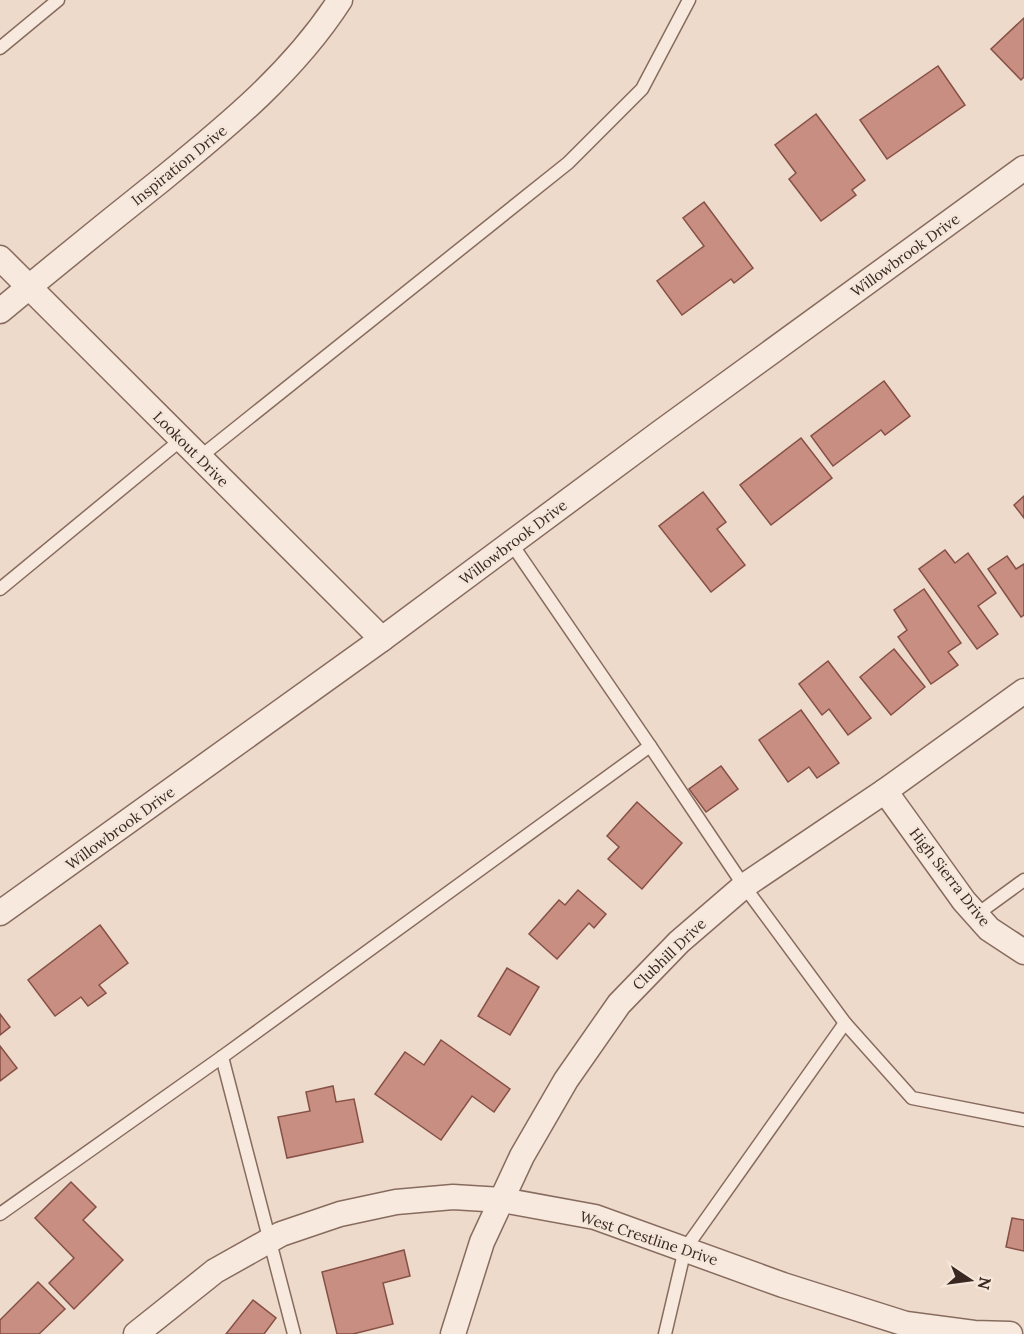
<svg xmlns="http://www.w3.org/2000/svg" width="1024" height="1334" viewBox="0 0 1024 1334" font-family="Lora,serif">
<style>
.building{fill:#c88e82;stroke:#865046;stroke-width:1.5}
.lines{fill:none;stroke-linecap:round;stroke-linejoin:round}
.lane-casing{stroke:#886b5f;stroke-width:15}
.street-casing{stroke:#886b5f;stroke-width:27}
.lane{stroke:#f7e9dd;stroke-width:12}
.street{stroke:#f7e9dd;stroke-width:24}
.labels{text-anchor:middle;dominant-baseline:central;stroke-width:5;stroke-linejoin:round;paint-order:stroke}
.street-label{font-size:15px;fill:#3a2722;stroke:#f4e6d9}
</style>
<rect width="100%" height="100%" fill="#eddaca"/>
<g class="building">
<polygon points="1024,18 1024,77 1021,80 991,49"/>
<polygon points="938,66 965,105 887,159 860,120"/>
<polygon points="816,114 865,180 852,190 856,195 821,221 789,179 796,173 775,145"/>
<polygon points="704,202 753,268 734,283 731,279 682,315 657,281 704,246 683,218"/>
<polygon points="884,381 910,416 885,435 881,430 833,466 811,436"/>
<polygon points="801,438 832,478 771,525 740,485"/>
<polygon points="703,492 726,522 717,529 745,565 711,592 659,526"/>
<polygon points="1024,496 1024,518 1014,505"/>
<polygon points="945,550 955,563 968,553 996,593 978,606 998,634 977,649 919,569"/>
<polygon points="1007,556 1016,569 1024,564 1024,615 1021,617 988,569"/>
<polygon points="924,589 961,643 948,652 958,665 931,684 898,637 907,630 894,610"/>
<polygon points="894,649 925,687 891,715 860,677"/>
<polygon points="828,661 871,718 848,735 829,709 822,715 799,684"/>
<polygon points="801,710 839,763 817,778 809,767 788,782 759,740"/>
<polygon points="721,766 738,789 706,812 689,789"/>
<polygon points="637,802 682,843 642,889 608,859 619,847 607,836"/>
<polygon points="578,890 606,914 594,928 589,923 557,959 529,934 559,900 565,905"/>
<polygon points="100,925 128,963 99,985 106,993 88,1006 81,997 55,1016 28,980"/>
<polygon points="507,968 539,987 510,1035 478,1016"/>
<polygon points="0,1014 10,1027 0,1035"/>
<polygon points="441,1040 510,1089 494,1112 472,1096 441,1140 375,1094 405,1052 424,1065"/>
<polygon points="0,1046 17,1068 0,1081"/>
<polygon points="333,1086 336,1102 354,1099 363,1142 287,1158 278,1117 310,1111 306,1092"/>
<polygon points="71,1182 96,1207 83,1220 123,1260 74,1309 49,1283 74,1258 35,1218"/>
<polygon points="1012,1218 1024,1220 1024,1251 1006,1247"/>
<polygon points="404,1250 410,1276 383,1283 393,1324 353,1334 337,1334 322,1272"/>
<polygon points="38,1282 65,1309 39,1334 0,1334 0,1320"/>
<polygon points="253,1300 276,1318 264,1334 226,1334"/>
</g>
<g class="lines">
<defs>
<g id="lane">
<polyline points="0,48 58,0"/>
<polyline points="200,457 568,163 642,89 689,0"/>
<polyline points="511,543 650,746 744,886 845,1023 912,1098 1024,1120"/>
<polyline points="0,589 182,439"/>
<polyline points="976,915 1024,880"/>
<polyline points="222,1057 294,1334"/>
<polyline points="0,1214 222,1057 650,746"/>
<polyline points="665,1334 685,1249 845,1023"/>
</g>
<g id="street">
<polyline points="0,258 382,639"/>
<path d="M0 311C53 267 106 224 160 181 226 127 293 73 340 0"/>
<polyline points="885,791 964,901 989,929 1024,952"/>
<polyline points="0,913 382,639 661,432 1024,168"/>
<polyline points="136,1334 215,1271 281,1234 340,1214 396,1202 453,1197 502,1200 595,1217 783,1285 906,1324 974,1333 1010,1334"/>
<polyline points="453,1334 482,1242 522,1156 566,1080 619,1004 679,942 744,886 885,791 1024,691"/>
</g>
</defs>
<use href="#lane" class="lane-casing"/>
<use href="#street" class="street-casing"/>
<use href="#lane" class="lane"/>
<use href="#street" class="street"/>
</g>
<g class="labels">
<g class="street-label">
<text transform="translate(179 165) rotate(-39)">Inspiration Drive</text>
<text transform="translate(905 255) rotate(-36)">Willowbrook Drive</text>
<text transform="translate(191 449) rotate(45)">Lookout Drive</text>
<text transform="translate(513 542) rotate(-37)">Willowbrook Drive</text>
<text transform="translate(120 828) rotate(-36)">Willowbrook Drive</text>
<text transform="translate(950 877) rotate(52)">High Sierra Drive</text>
<text transform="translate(669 954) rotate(-44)">Clubhill Drive</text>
<text transform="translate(649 1238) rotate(18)">West Crestline Drive</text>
</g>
</g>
<g transform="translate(970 1280) rotate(103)" stroke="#f4e6d9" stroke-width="4.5" paint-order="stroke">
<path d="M0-4.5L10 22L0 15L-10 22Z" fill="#3a2722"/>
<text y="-9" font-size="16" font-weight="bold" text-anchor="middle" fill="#3a2722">N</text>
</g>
</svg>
